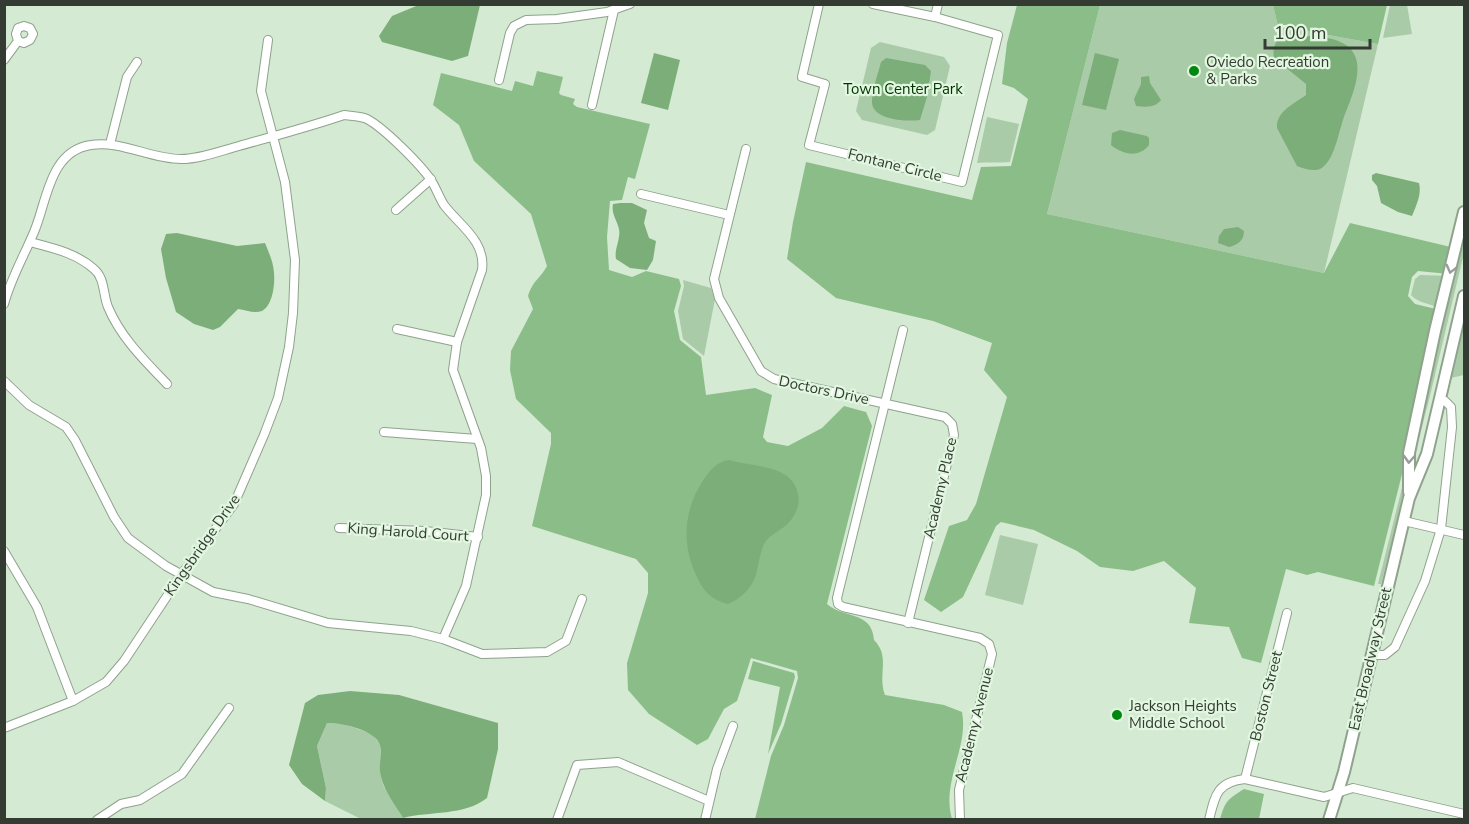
<svg xmlns="http://www.w3.org/2000/svg" width="1469" height="824" viewBox="0 0 1469 824" font-family="'Nunito Sans',sans-serif">
<style>
.green{fill:#aacba8}
.forest{fill:#8bbd88}
.water{fill:#7cae79}
.lines{fill:none;stroke-linecap:round;stroke-linejoin:round}
.street-casing{stroke:#8fa28d;stroke-width:10}
.secondary-casing{stroke:#8fa28d;stroke-width:14}
.street{stroke:#fff;stroke-width:8}
.secondary{stroke:#fff;stroke-width:10}
.oneway{stroke:#999d98}
.poi-dot{fill:#00870f;stroke:#e2f7e0;stroke-width:2}
.labels{text-anchor:middle;dominant-baseline:central;stroke-width:4.5;stroke-linejoin:round;paint-order:stroke}
.poi-label{font-size:15px;fill:#333b32;stroke:#e2f7e0;text-anchor:start}
.park-label{font-size:15px;fill:#003501;stroke:#e2f7e0}
.street-label{font-size:15px;fill:#333b32;stroke:#e2f7e0}
</style>
<rect width="100%" height="100%" fill="#d5ead3"/>
<g class="green">
<polygon points="1100,5 1273,5 1278,26 1378,44 1324,273 1047,214"/>
<polygon points="1390,5 1407,5 1412,34 1383,38"/>
<polygon points="880,42 944,57 950,66 935,130 927,135 862,120 856,111 871,48"/>
<path d="M987 117 1019 124 1010 162C998 163 987 162 977 163Z"/>
<path d="M1458 247 1464 248V253L1429 400 1381 584H1378L1445 315C1437 302 1421 306 1411 295L1415 279 1420 275 1451 276 1456 268Z"/>
<polygon points="683,280 711,288 715,299 704,356 683,339 678,311 684,286"/>
<polygon points="1464,288 1464,375 1442,380"/>
<polygon points="1000,535 1038,544 1023,605 985,595"/>
<polygon points="339,722 372,734 380,744 380,774 384,787 403,818 359,818 325,801 326,788 317,746 327,723"/>
</g>
<g class="forest">
<polygon points="1017,5 1100,5 1047,214 1324,273 1350,223 1455,248 1449,274 1418,271 1412,277 1408,296 1415,304 1436,309 1442,314 1374,586 1318,572 1307,575 1286,569 1261,663 1242,658 1229,627 1189,623 1196,588 1164,561 1133,571 1100,567 1077,551 1034,530 1001,522 996,526 963,597 941,612 924,600 949,526 967,520 976,504 1007,397 984,370 992,343 933,321 836,298 787,259 793,222 806,162 972,200 981,167 1011,166 1028,99 1014,88 1002,84 1007,43"/>
<polygon points="1273,5 1273,4 1387,5 1378,44 1278,26"/>
<path d="M537 71 563 77 559 93 561 95 575 99 573 104 577 107 650 124 635 179 628 177 622 200 610 201 607 237 609 270 632 277 646 271 679 279 681 286 674 311 680 340 701 357 706 395 755 388 772 395 763 437 767 442 788 446 822 428 844 406 866 412 872 426 827 604C843 619 872 610 874 640 891 657 877 675 885 695L944 705 962 712C969 747 941 782 952 819H755L771 756 784 725 798 678 797 671 751 658 737 701 724 709 708 739 697 745 649 714 628 690 627 663 648 593V573L636 559 532 526 551 444V433L516 399 510 370 511 351 533 309 528 296C533 280 540 279 547 266L531 214 474 161 459 125 433 105 441 73 512 91 515 81 533 86Z"/>
<polygon points="753,661 794,673 795,677 781,724 768,754 780,687 748,679"/>
<path d="M1244 789 1264 794 1259 819H1220C1225 801 1228 799 1244 789Z"/>
</g>
<g class="water">
<polygon points="421,4 480,5 468,56 452,61 382,42 379,36 392,16"/>
<path d="M1295 35C1307 37 1321 36 1332 39 1375 50 1353 93 1343 120 1338 134 1335 157 1323 167 1316 173 1305 169 1297 166L1277 128C1276 111 1294 104 1306 95V84L1274 58C1272 41 1279 36 1295 35Z"/>
<polygon points="654,53 680,60 668,110 641,103"/>
<polygon points="1095,53 1119,59 1106,110 1082,105"/>
<path d="M886 58 925 65 931 71 927 97 920 120C906 122 870 120 872 100 873 87 878 74 881 62Z"/>
<path d="M1149 76 1150 83 1161 100C1155 108 1146 107 1136 106L1134 99 1141 84V77Z"/>
<path d="M1120 130 1147 136 1149 138V145C1139 158 1123 155 1111 145L1112 133Z"/>
<path d="M1376 173 1419 183C1422 194 1416 206 1412 216L1398 212 1381 203 1377 186 1372 180V175Z"/>
<path d="M620 203H632L647 210 644 223 649 238 656 241 653 260 647 270 630 268 616 259C614 249 621 239 619 229 617 220 611 214 613 204Z"/>
<path d="M1238 227 1244 231C1244 241 1237 245 1229 247L1218 243 1219 236 1224 229Z"/>
<path d="M177 233 237 246 265 243C268 251 272 259 273 266 276 278 274 305 262 311 254 314 246 310 238 309L220 327 213 330 194 324 176 312 166 278 161 249 166 234Z"/>
<path d="M729 460C751 467 793 464 798 494 800 504 797 512 791 520 784 530 770 533 764 544 760 553 759 562 757 571 754 586 742 598 728 604 711 600 703 591 696 575 681 543 684 508 704 479 710 470 718 461 729 460Z"/>
<path d="M350 691 399 695 498 723V749L487 798C464 816 430 811 403 818 395 805 385 792 381 777 378 767 382 755 380 745 376 730 340 722 327 723L317 746 326 788 325 801 302 784 289 765 305 703 318 695Z"/>
</g>
<g class="lines">
<defs>
<g id="street">
<polyline points="819,4 802,77 825,84 809,145 962,182 998,35 935,17 873,4"/>
<polyline points="935,17 938,4"/>
<polyline points="4,60 18,41 16,34 18,28 24,26 30,28 33,34 30,40 24,43 18,41"/>
<polyline points="499,80 510,33 514,26 526,20 557,19 607,12 630,4"/>
<polyline points="592,105 614,10"/>
<polyline points="110,144 127,77 137,62"/>
<polyline points="746,149 714,279 719,298 761,371 774,379 945,417 952,424 954,435 908,623"/>
<polyline points="641,194 729,215"/>
<polyline points="396,210 431,179"/>
<path d="M30 242C53 248 76 253 94 269 105 278 103 295 108 307 121 338 145 361 167 384"/>
<path d="M4 304C11 278 24 256 34 232 47 202 49 151 91 145 121 140 150 159 181 159 200 159 220 151 239 146 274 136 309 127 344 115 351 116 361 116 367 119 384 128 420 164 431 180 436 188 439 197 444 205 460 226 486 241 482 270L457 342 453 370 481 448 486 476V495L466 586 443 639"/>
<polyline points="397,329 457,342"/>
<polyline points="903,330 837,598 838,604 843,607 980,638 989,644 992,654 959,790 960,820"/>
<polyline points="4,381 29,405 66,427 75,440 114,517 128,538 166,566 213,592 248,599 328,623 411,631 443,639 482,654 547,652 566,641 582,599"/>
<polyline points="384,432 477,439"/>
<polyline points="1404,521 1464,535"/>
<polyline points="339,528 425,531 478,537"/>
<polyline points="4,551 37,607 73,701"/>
<polyline points="1371,655 1385,655 1395,647 1425,581 1441,529 1452,427 1451,407 1445,401 1440,399"/>
<polyline points="4,728 73,701 106,682 124,661 181,575 234,504 264,435 278,398 289,347 293,313 295,260 285,182 261,91 268,40"/>
<polyline points="1245,779 1287,613"/>
<polyline points="97,820 121,804 140,800 182,774 229,708"/>
<polyline points="557,820 577,765 618,762 709,801"/>
<polyline points="705,820 717,769 733,726"/>
<path d="M1209 820C1215 795 1217 782 1245 779L1324 797 1353 788 1464 814"/>
</g>
<g id="secondary">
<polyline points="1409,492 1409,453 1435,331 1464,212"/>
<polyline points="1329,820 1344,772 1409,498 1427,454 1464,296"/>
</g>
</defs>
<use href="#street" class="street-casing"/>
<use href="#secondary" class="secondary-casing"/>
<use href="#street" class="street"/>
<use href="#secondary" class="secondary"/>
</g>
<defs><path id="oneway-chevron" d="M-2-3.5L2.5 0L-2 3.5" fill="none" stroke-width="1.6" stroke-linecap="round" stroke-linejoin="round" transform="scale(1.5)"/></defs>
<g class="oneway">
<use href="#oneway-chevron" transform="translate(1451 269) rotate(104)"/>
<use href="#oneway-chevron" transform="translate(1409 459) rotate(93)"/>
</g>
<g class="poi-dot">
<circle cx="1194" cy="71" r="6"/>
<circle cx="1117" cy="715" r="6"/>
</g>
<g class="labels">
<g class="poi-label">
<text x="1206" y="62">Oviedo Recreation<tspan x="1206" dy="17">&amp; Parks</tspan></text>
<text x="1129" y="706">Jackson Heights<tspan x="1129" dy="17">Middle School</tspan></text>
</g>
<g class="park-label">
<text x="903" y="89">Town Center Park</text>
</g>
<g class="street-label">
<text transform="translate(895 165) rotate(14)">Fontane Circle</text>
<text transform="translate(824 390) rotate(12)">Doctors Drive</text>
<text transform="translate(940 488) rotate(-77)">Academy Place</text>
<text transform="translate(408 532) rotate(4)">King Harold Court</text>
<text transform="translate(202 545) rotate(-55)">Kingsbridge Drive</text>
<text transform="translate(1370 659) rotate(-77)">East Broadway Street</text>
<text transform="translate(1266 696) rotate(-76)">Boston Street</text>
<text transform="translate(974 725) rotate(-76)">Academy Avenue</text>
</g>
</g>
<rect width="1469" height="824" fill="none" stroke="#333b32" stroke-width="12"/>
<path d="M1265 39v9h105v-9" fill="none" stroke="#333b32" stroke-width="3"/>
<text x="1274" y="39" font-size="18" fill="#333b32" stroke="#e2f7e0" stroke-width="4.5" paint-order="stroke">100 m</text>
</svg>
